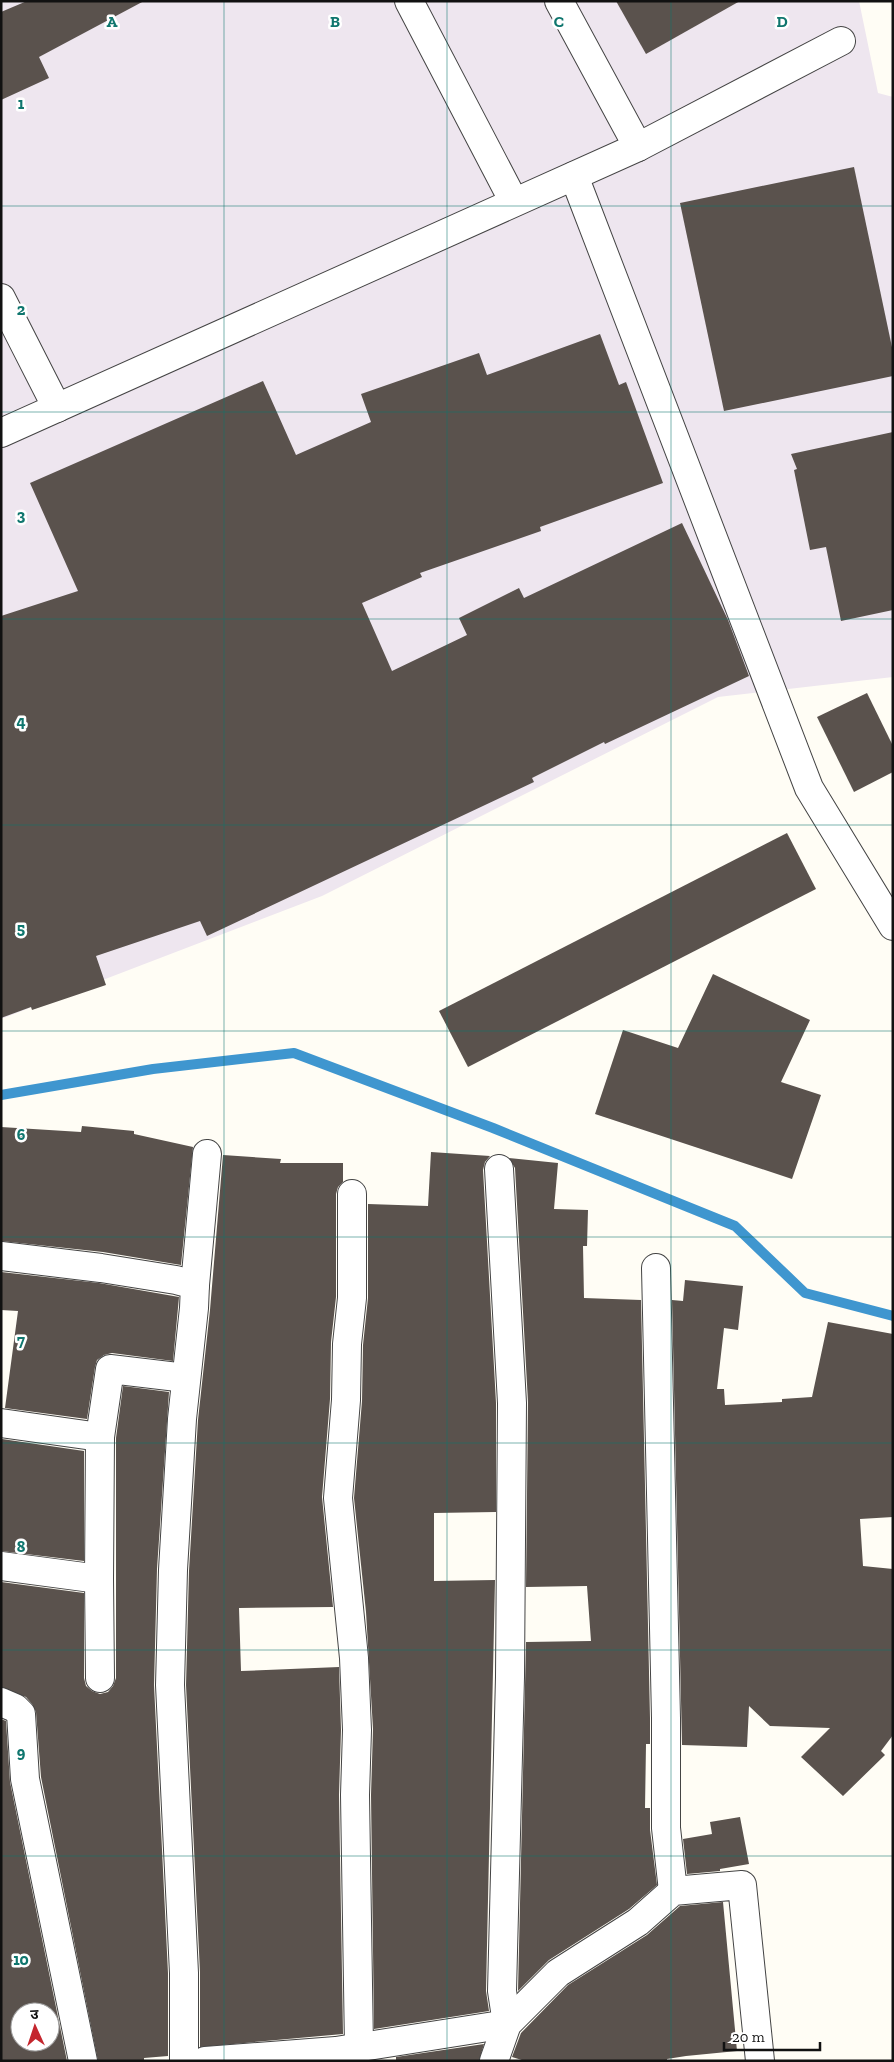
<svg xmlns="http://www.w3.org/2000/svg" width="894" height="2062" viewBox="0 0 894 2062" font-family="'Zilla Slab','Noto Sans Devanagari',serif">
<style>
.industrial{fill:#eee6ef}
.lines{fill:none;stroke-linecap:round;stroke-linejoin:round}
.stream{stroke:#3f96cf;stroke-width:10}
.building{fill:#5a524d;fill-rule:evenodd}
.minor-casing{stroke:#444;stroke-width:30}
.minor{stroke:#fff;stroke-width:28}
.grid{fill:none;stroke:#0f766e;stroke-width:1;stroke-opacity:0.55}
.grid-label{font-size:16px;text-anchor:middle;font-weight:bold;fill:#0f766e;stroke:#fff;stroke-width:5;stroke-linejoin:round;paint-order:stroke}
</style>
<rect width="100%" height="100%" fill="#fffdf5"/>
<polygon class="industrial" points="1,1 859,1 878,93 893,97 893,677 718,697 322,896 1,1019"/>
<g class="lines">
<polyline class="stream" points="1,1095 153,1069 294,1053 493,1128 735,1226 805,1293 893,1316"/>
</g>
<g class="building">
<polygon points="27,1 144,1 39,57 49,78 1,100 1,12"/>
<polygon points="616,1 740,1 646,54"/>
<polygon points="854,167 893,352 893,376 724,411 680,203"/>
<polygon points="600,334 619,385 626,382 663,483 540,527 541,531 420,573 422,577 362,603 392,671 467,635 459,618 519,588 524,598 682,523 728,620 749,676 605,744 604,742 532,778 534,782 207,936 200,921 96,956 106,985 32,1010 31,1007 1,1018 1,616 78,591 30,483 263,381 296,455 371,422 361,394 479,353 487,375"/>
<polygon points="893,432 893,610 841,621 826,547 810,550 794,470 797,469 791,454"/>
<polygon points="867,693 893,746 893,772 854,792 817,717"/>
<polygon points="787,833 816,889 468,1067 439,1011"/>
<polygon points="713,974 810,1020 781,1082 821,1095 792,1179 595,1114 623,1030 678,1048"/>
<polygon points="82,1126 134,1131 134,1134 193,1147 181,1265 103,1252 1,1241 1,1127 81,1132"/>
<polygon points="431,1152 490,1156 485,1162 483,1170 496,1403 496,1512 434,1513 434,1581 495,1580 486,1991 489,2011 374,2029 371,1795 373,1729 366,1612 354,1498 362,1401 363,1345 368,1298 368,1204 428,1206"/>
<polygon points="223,1155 281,1159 280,1163 343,1163 343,1182 338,1187 336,1194 336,1297 331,1342 330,1399 322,1497 333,1607 239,1608 241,1671 339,1667 341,1730 339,1795 343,2034 200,2047 200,1972 186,1685 189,1571 198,1420 210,1310"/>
<polygon points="509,1158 558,1163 554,1209 588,1210 587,1246 583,1246 584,1298 641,1300 650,1718 650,1744 646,1744 645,1808 650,1808 650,1830 657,1885 629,1909 549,1960 518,1991 526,1642 591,1641 587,1586 526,1587 528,1402 515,1168"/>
<polygon points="1,1272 99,1283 179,1297 173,1361 112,1353 104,1355 97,1360 95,1367 87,1419 5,1408 18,1311 1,1310"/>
<polygon points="685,1280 743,1286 738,1330 724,1328 717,1389 724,1389 725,1405 782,1402 782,1399 812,1397 828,1322 893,1334 893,1517 860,1519 863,1566 893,1569 893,1735 881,1751 885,1755 843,1796 801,1757 830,1728 770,1726 749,1706 747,1747 682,1745 672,1300 683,1301"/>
<polygon points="123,1386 169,1392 157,1569 154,1685 168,1973 168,2056 144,2058 144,2061 98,2061 41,1777 36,1712 32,1704 26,1697 1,1687 1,1582 84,1593 84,1678 86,1686 92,1691 100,1694 108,1692 113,1686 116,1678 116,1438"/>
<polygon points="2,1439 84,1451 84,1561 1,1551"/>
<path d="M1 1719 6 1721 10 1782 67 2061H1ZM20 2012H50V2042H20Z"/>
<polygon points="740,1817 749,1864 720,1869 720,1871 687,1874 683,1839 712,1834 710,1822"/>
<polygon points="723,1902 737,2051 686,2056 667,2059 667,2061 525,2061 512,2057 521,2033 568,1985 647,1935 680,1906"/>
<polygon points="484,2044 479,2061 396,2061 396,2057"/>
</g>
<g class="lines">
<defs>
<g id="minor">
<polyline points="409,1 514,202"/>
<polyline points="559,1 638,147"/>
<polyline points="574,176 809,788 893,926"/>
<polyline points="1,298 57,408"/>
<polyline points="1,433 638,147 841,41"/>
<polyline points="352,1194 352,1298 347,1344 346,1400 338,1498 354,1658 357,1730 355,1795 359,2047"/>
<polyline points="1,1256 101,1268 176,1280 195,1285 194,1308 182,1419 173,1570 170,1685 184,1973 184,2061"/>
<polyline points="656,1268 666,1718 666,1828 673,1891"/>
<polyline points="195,1285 207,1154"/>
<polyline points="1,1423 100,1437"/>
<polyline points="1,1566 99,1579 100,1437 110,1369 186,1378"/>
<polyline points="99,1579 100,1678"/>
<polyline points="1,1702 15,1708 21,1714 25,1779 83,2061"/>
<polyline points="205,2061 336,2051 507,2024 502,1991 510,1677 512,1403 499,1169"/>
<polyline points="494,2061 507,2024 558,1973 638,1922 673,1891 742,1885 760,2061"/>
</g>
</defs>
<use href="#minor" class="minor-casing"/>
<use href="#minor" class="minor"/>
</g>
<path class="grid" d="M224 1V2061M447 1V2061M671 1V2061M1 206H893M1 412H893M1 619H893M1 825H893M1 1031H893M1 1237H893M1 1443H893M1 1650H893M1 1856H893"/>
<g class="grid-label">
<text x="112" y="27">A</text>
<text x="335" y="27">B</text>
<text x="559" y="27">C</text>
<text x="782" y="27">D</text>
<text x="21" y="109">1</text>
<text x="21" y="315">2</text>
<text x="21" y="521">3</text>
<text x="21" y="727">4</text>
<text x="21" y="934">5</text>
<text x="21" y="1140">6</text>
<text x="21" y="1346">7</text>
<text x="21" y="1552">8</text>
<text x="21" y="1758">9</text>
<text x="21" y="1965">10</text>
</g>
<rect width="894" height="2062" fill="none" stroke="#111111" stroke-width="5"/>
<g transform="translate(35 2027) rotate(357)"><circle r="24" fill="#ffffff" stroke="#a0a0a0"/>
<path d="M0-4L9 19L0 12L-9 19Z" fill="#c4262e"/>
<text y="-8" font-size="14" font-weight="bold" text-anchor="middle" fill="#111111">उ</text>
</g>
<path d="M724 2042v8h96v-8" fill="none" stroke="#111111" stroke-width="2.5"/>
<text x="732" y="2042" font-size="15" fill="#111111" stroke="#ffffff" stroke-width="4" paint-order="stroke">20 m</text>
</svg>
